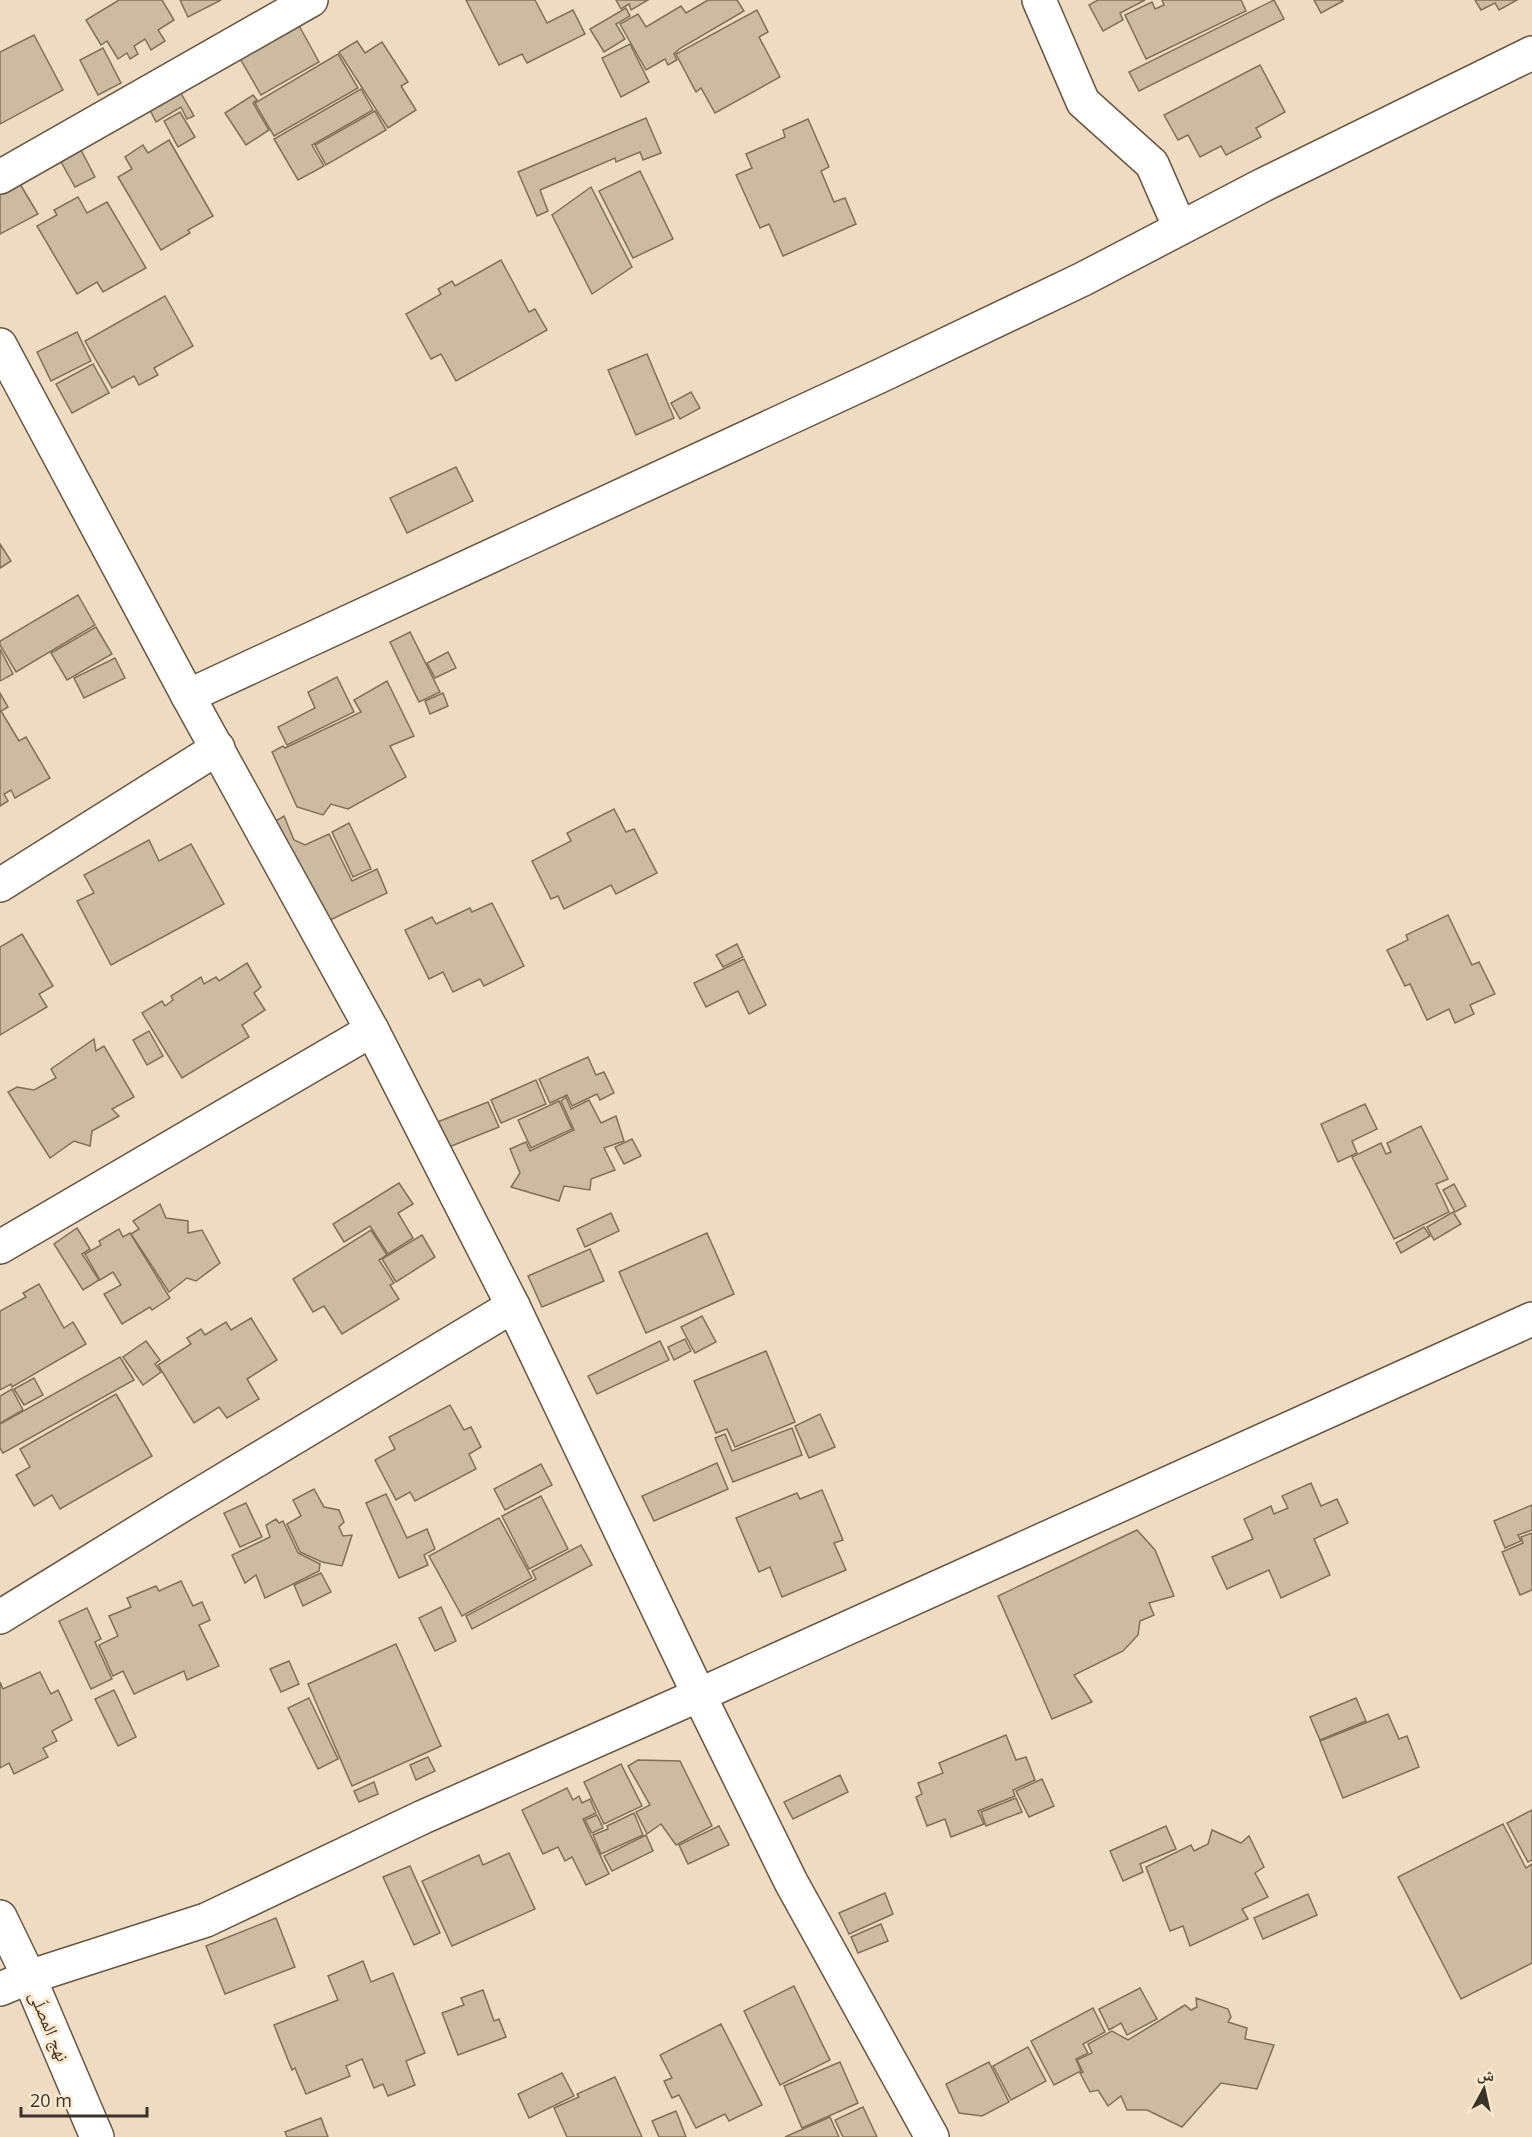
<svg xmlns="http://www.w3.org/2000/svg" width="1532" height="2137" viewBox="0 0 1532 2137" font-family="'Open Sans','Noto Naskh Arabic',sans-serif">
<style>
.building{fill:#ccbaa1;stroke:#817059;stroke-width:1.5}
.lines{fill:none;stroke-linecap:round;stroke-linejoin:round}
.street-casing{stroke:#675740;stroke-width:36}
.street{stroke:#fff;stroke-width:33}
.labels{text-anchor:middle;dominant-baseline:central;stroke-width:6;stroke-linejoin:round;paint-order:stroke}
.street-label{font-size:18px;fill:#3a3329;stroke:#fbe9ce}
</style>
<rect width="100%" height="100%" fill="#eedbc1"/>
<g class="building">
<polygon points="119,0 162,0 174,20 158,30 165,41 151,50 145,39 134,46 138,54 130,59 127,53 118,59 107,41 101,45 86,20"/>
<polygon points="180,0 221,0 188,17"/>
<polygon points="466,0 535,0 547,23 573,10 585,34 527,63 522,54 499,65"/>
<polygon points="616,0 648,0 631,10 629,4 621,9"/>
<polygon points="708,0 737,0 744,11 679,49 674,54 677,60 668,65 665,59 646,70 620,24 638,14 646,27 681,6 686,13"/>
<polygon points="1098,0 1145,0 1120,13 1123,20 1103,31 1089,5"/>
<polygon points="1162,0 1241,0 1246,11 1146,59 1125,15 1152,2 1155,9 1164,5"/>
<polygon points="1274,0 1284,19 1139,91 1129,72"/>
<polygon points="1314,0 1342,0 1343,1 1321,13"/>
<polygon points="1475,0 1517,0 1499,10 1495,3 1481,10"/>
<polygon points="626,8 630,16 616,24 625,39 604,52 590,29"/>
<polygon points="757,10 768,32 759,37 780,77 715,113 701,88 696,92 676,54"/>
<polygon points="297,22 319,62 261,95 238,55"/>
<polygon points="34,35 63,90 0,124 0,52"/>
<polygon points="357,41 365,53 382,42 408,82 401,86 416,110 388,128 339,52"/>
<polygon points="630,44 649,82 621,97 602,58"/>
<polygon points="103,48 121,83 98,95 80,60"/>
<polygon points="338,54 358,88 274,136 255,103"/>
<polygon points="1260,65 1285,112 1256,128 1261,137 1226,155 1221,146 1200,157 1188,135 1178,140 1164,115"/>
<polygon points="361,89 373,110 312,145 324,166 298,180 274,139"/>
<polygon points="179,90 194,116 187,119 181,107 156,122 149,108"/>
<polygon points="253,95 257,100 253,103 269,130 246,145 225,113"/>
<polygon points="375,111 386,130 326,165 315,145"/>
<polygon points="180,112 195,137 178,147 164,121"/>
<polygon points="646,118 661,153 643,160 640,152 616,162 615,158 540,190 548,211 537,216 518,172"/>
<polygon points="808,119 829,167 821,171 834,202 845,198 856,224 783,256 769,224 760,228 736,175 752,168 746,154 785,137 783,130"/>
<polygon points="169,140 213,216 188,230 190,233 161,250 118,177 132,169 125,157 143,145 148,153"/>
<polygon points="80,148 95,177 75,187 60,160"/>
<polygon points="640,171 673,239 633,258 599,191"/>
<polygon points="20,184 38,214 0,234 0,195"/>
<polygon points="591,187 632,267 592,294 552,215"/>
<polygon points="78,197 87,213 107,202 146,268 103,292 97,282 77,294 37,226 57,215 54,210"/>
<polygon points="501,260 529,312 535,309 547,330 456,381 441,354 431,359 406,314 441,294 438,289 452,281 455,286"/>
<polygon points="165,296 193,346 154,368 158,375 139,385 134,376 112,388 85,341"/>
<polygon points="77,332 91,361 51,381 37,352"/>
<polygon points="647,354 674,418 636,435 608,370"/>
<polygon points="93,364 109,393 72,413 56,384"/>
<polygon points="691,392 700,408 680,419 671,403"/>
<polygon points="456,467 473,501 407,533 390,498"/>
<polygon points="0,544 11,561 0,568"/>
<polygon points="78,595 95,625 16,672 0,645 0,641"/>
<polygon points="96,627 112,654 67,680 51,653"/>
<polygon points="410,632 440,692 419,702 390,642"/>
<polygon points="0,649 13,674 0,681"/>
<polygon points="448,652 456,668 435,678 427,663"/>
<polygon points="115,658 125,678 84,698 74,678"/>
<polygon points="337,677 354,712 287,745 278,727 315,708 308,692"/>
<polygon points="387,681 414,736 390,746 406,777 348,809 331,804 323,815 297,807 272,752 283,746 285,748 361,712 354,700"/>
<polygon points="0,693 8,707 1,711 19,741 26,737 50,778 15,798 11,790 4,794 8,801 0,806"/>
<polygon points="443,693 448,706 430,714 425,701"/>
<polygon points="614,809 626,832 634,829 657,873 616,894 611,885 564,909 558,896 551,899 532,861 571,841 567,833"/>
<polygon points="284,816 294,840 305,845 329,834 352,881 377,869 387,893 328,921 272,823"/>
<polygon points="349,823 371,869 353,877 332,832"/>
<polygon points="149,840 159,861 191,844 224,904 111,965 77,901 94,893 84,875"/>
<polygon points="492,903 524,966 484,986 480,979 453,992 443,972 429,979 405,930 432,917 436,924 470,908 472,912"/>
<polygon points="1448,915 1472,965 1479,962 1495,994 1470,1005 1474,1014 1455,1023 1449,1009 1427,1020 1410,984 1405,986 1387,950 1408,940 1406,935"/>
<polygon points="22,934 53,986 39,994 47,1007 0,1035 0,947"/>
<polygon points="737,944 743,957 723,967 716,955"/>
<polygon points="744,959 766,1005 749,1014 738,991 706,1007 694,983"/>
<polygon points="247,963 261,987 254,993 265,1010 242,1025 249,1037 182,1078 142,1013 162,1001 165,1006 173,1000 171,996 201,977 204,984 216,977 219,981"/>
<polygon points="149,1031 163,1056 147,1065 133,1040"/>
<polygon points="94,1039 96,1051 104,1046 134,1097 112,1109 119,1116 92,1131 90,1146 74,1141 50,1158 8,1092 17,1087 34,1090 56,1078 51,1069"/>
<polygon points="588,1057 596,1075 604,1072 614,1093 600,1100 597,1094 572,1106 567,1095 550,1103 539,1079"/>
<polygon points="536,1080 546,1104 501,1123 491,1100"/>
<polygon points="566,1097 571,1109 589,1100 601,1123 616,1116 624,1141 604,1148 615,1170 591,1179 590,1190 564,1186 559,1201 511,1187 520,1173 510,1149 526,1142 530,1151 574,1130 561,1101"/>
<polygon points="559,1101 572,1129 531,1148 518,1120"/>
<polygon points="488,1102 499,1127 444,1149 435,1123"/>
<polygon points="1365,1104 1377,1129 1352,1141 1357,1153 1338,1162 1321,1124"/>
<polygon points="1421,1126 1448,1179 1436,1184 1449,1212 1394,1239 1352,1157 1381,1143 1386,1154 1391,1152 1387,1143"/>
<polygon points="632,1139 641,1156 624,1164 615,1147"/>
<polygon points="399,1183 413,1204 398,1213 413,1238 388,1254 370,1226 344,1242 333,1224"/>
<polygon points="1454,1184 1466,1206 1455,1212 1443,1190"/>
<polygon points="160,1204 166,1218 188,1221 188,1233 202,1230 220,1263 196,1281 187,1278 169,1292 131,1234 139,1229 133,1221"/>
<polygon points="1453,1212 1461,1224 1434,1240 1427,1227"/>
<polygon points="611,1213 619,1231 585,1247 577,1229"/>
<polygon points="1424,1227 1430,1236 1401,1253 1396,1243"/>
<polygon points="77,1228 90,1249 82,1254 99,1280 83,1290 54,1244"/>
<polygon points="119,1229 123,1237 130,1233 170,1298 152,1310 150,1307 122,1324 104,1294 121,1285 113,1272 100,1280 85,1254 101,1245 99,1241"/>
<polygon points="371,1230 387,1255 379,1260 394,1283 390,1285 399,1299 342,1334 324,1306 313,1312 293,1279"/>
<polygon points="707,1233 734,1294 646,1333 619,1272"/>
<polygon points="422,1235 435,1257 396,1282 382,1259"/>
<polygon points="590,1249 604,1281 542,1307 528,1276"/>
<polygon points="39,1284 64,1328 73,1322 86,1344 12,1387 11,1384 0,1390 0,1311 26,1297 23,1293"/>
<polygon points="702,1316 716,1342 695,1353 681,1327"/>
<polygon points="251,1318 277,1360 247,1379 259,1399 227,1418 219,1407 194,1423 158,1365 191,1344 187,1338 201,1329 205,1335 226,1322 231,1330"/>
<polygon points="685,1339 691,1351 674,1360 668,1347"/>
<polygon points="146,1341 160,1360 155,1364 161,1372 143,1385 123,1357"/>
<polygon points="660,1341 669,1360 597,1394 588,1376"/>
<polygon points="766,1351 795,1422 735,1447 727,1429 716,1433 694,1381"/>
<polygon points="120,1357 134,1380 3,1453 0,1448 0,1424"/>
<polygon points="34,1378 43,1395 24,1405 14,1389"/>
<polygon points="12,1389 23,1410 0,1423 0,1396"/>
<polygon points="116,1394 152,1456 60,1509 52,1495 34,1506 16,1475 30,1467 20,1449"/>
<polygon points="450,1405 464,1430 471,1427 481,1447 469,1454 476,1469 415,1501 410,1492 396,1500 375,1460 395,1449 389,1437"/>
<polygon points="820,1414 835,1447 809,1458 795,1426"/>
<polygon points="792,1428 802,1455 733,1482 715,1438 725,1434 732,1451"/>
<polygon points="717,1463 728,1489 654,1521 642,1496"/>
<polygon points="541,1464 552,1485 505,1510 494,1489"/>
<polygon points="1311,1483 1321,1506 1337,1499 1348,1523 1314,1539 1330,1575 1281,1598 1269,1570 1227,1589 1212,1557 1253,1539 1244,1519 1271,1506 1274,1514 1288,1508 1282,1496"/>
<polygon points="314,1489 324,1507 339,1510 344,1522 339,1527 343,1536 352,1535 342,1566 322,1562 300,1552 287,1524 301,1516 293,1500"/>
<polygon points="822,1490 843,1540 834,1543 846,1570 782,1597 770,1567 759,1572 736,1518 797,1493 800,1499"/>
<polygon points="386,1494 407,1538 427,1529 435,1549 424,1555 428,1565 399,1578 366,1503"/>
<polygon points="541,1496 568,1549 529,1569 502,1516"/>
<polygon points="246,1503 262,1537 240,1547 224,1513"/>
<polygon points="1532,1505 1532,1530 1518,1535 1521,1541 1505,1548 1494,1521"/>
<polygon points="499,1518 532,1578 462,1616 429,1556"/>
<polygon points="276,1519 279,1523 283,1521 298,1553 320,1564 319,1571 265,1598 256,1575 245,1583 232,1555 270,1537 266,1525"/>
<polygon points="1137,1530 1155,1550 1174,1596 1149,1603 1154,1615 1140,1621 1138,1635 1123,1651 1074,1675 1092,1702 1052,1719 998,1596"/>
<polygon points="1532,1533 1532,1590 1520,1595 1502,1552 1523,1543 1521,1537"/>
<polygon points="581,1545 592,1565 472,1629 466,1616 536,1579 532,1571"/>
<polygon points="321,1573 331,1592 303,1606 294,1585"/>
<polygon points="181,1581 193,1606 202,1602 210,1620 199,1625 219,1666 187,1680 184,1671 134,1694 123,1671 113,1676 99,1645 118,1636 109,1616 131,1607 127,1598 156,1586 159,1591"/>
<polygon points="441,1607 456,1641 435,1651 419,1618"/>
<polygon points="87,1608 101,1639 95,1642 112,1679 91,1689 59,1621"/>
<polygon points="396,1644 441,1746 352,1786 308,1684"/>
<polygon points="289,1661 299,1684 281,1692 270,1669"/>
<polygon points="40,1672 51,1694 58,1690 72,1720 52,1731 57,1741 43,1748 48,1757 14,1774 9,1763 0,1768 0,1682 3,1689"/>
<polygon points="114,1690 136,1737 118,1746 95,1699"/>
<polygon points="309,1698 338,1759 318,1769 288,1708"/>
<polygon points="1356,1698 1366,1721 1320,1740 1310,1717"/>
<polygon points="1388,1714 1399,1739 1407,1736 1419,1767 1343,1798 1320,1741"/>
<polygon points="1006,1735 1016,1760 1026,1757 1035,1780 1013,1790 1015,1796 978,1811 984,1824 951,1837 945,1819 927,1826 916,1797 922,1794 918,1783 943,1773 939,1763"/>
<polygon points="428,1757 435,1771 416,1780 410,1765"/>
<polygon points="638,1760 680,1761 712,1826 676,1845 661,1824 647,1834 636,1812 650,1805 628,1766"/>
<polygon points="621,1764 642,1806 604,1824 584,1782"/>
<polygon points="840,1775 848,1792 793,1819 784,1802"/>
<polygon points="1042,1779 1054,1806 1029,1817 1016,1791"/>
<polygon points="374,1782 378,1794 359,1802 354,1791"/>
<polygon points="567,1788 573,1800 579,1796 582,1803 590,1799 596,1813 583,1819 609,1874 586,1885 572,1857 565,1861 558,1847 543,1854 522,1810"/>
<polygon points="1016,1798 1022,1812 986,1826 981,1812"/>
<polygon points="1532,1810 1532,1860 1528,1862 1507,1823"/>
<polygon points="634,1813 643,1835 601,1854 593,1835 608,1829 607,1826"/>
<polygon points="597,1815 603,1828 592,1833 585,1820"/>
<polygon points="1503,1824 1526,1868 1532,1864 1532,1963 1461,1999 1398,1877"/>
<polygon points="719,1826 729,1845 688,1864 679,1845"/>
<polygon points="1166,1826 1176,1849 1140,1864 1143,1872 1123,1881 1110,1851"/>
<polygon points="1212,1830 1241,1843 1249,1836 1264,1867 1255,1873 1268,1897 1242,1909 1248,1919 1190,1946 1183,1926 1170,1931 1146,1867 1191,1845 1194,1851 1208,1844"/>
<polygon points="646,1835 653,1851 612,1871 604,1856"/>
<polygon points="509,1853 535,1909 452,1946 422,1881 479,1855 483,1865"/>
<polygon points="410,1866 440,1933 414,1945 383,1877"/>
<polygon points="885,1893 893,1914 849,1934 839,1913"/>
<polygon points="1308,1894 1317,1915 1263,1939 1254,1918"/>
<polygon points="276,1918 295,1967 225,1994 206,1946"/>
<polygon points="881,1924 888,1941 858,1953 851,1937"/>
<polygon points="363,1961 371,1982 393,1973 425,2053 406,2061 415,2085 388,2096 383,2084 374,2088 362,2059 346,2066 350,2076 306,2094 295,2068 292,2070 274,2025 338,2000 328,1976"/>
<polygon points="794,1986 830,2060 780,2085 744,2011"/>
<polygon points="1140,1988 1157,2019 1127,2035 1121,2023 1109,2030 1099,2009"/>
<polygon points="483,1990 494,2021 499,2019 506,2037 458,2055 442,2013 464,2005 461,1998"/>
<polygon points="1196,1998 1228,2009 1231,2017 1228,2022 1247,2028 1245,2039 1274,2045 1257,2089 1221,2083 1182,2127 1147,2110 1127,2110 1121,2096 1108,2106 1098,2090 1090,2092 1080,2073 1083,2072 1077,2060 1092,2053 1088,2044 1112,2031 1128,2040 1185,2005 1191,2010 1197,2007"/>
<polygon points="1093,2008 1105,2032 1083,2044 1088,2053 1076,2059 1081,2071 1054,2085 1031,2041"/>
<polygon points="721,2024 762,2105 729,2121 725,2114 696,2128 679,2095 672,2098 664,2081 672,2078 660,2055"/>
<polygon points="1028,2047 1046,2081 1011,2100 993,2066"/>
<polygon points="840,2062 858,2103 802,2128 784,2086"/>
<polygon points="989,2062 1009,2102 982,2116 959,2113 946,2084"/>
<polygon points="562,2073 574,2096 529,2118 518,2094"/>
<polygon points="615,2077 642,2137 567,2137 554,2108 579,2097 577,2094"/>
<polygon points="863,2107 877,2137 843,2137 835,2120"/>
<polygon points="676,2111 686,2137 659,2137 652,2121"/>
<polygon points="830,2117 839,2137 785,2137"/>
<polygon points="321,2118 328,2137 287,2137 285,2132"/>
</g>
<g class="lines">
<defs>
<g id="street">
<polyline points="1039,0 1083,102 1152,164 1180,228"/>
<polyline points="0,177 311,0"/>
<polyline points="0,345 188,696 372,1030 513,1306 699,1695 791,1882 932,2137"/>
<polyline points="188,696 882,375 1083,279 1263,185 1532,53"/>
<polyline points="0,885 218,748"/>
<polyline points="0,1247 372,1030"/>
<polyline points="0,1617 182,1505 513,1306"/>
<polyline points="0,1917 29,1977 97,2137"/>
<polyline points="0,1989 29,1977 206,1920 423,1817 699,1695 1532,1319"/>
</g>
</defs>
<use href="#street" class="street-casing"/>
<use href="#street" class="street"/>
</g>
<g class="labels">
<g class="street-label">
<text transform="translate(50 2026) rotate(67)">نهج المصلّى</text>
</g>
</g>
<g transform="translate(1484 2089) rotate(8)" stroke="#fbe9ce" stroke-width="4.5" paint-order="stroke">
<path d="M0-4.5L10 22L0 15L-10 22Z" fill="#3a3329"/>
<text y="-9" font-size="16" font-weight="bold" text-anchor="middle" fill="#3a3329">ش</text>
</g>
<path d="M21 2107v9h126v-9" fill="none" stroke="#3a3329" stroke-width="3"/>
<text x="30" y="2107" font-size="18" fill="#3a3329" stroke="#fbe9ce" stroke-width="4.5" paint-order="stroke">20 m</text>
</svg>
